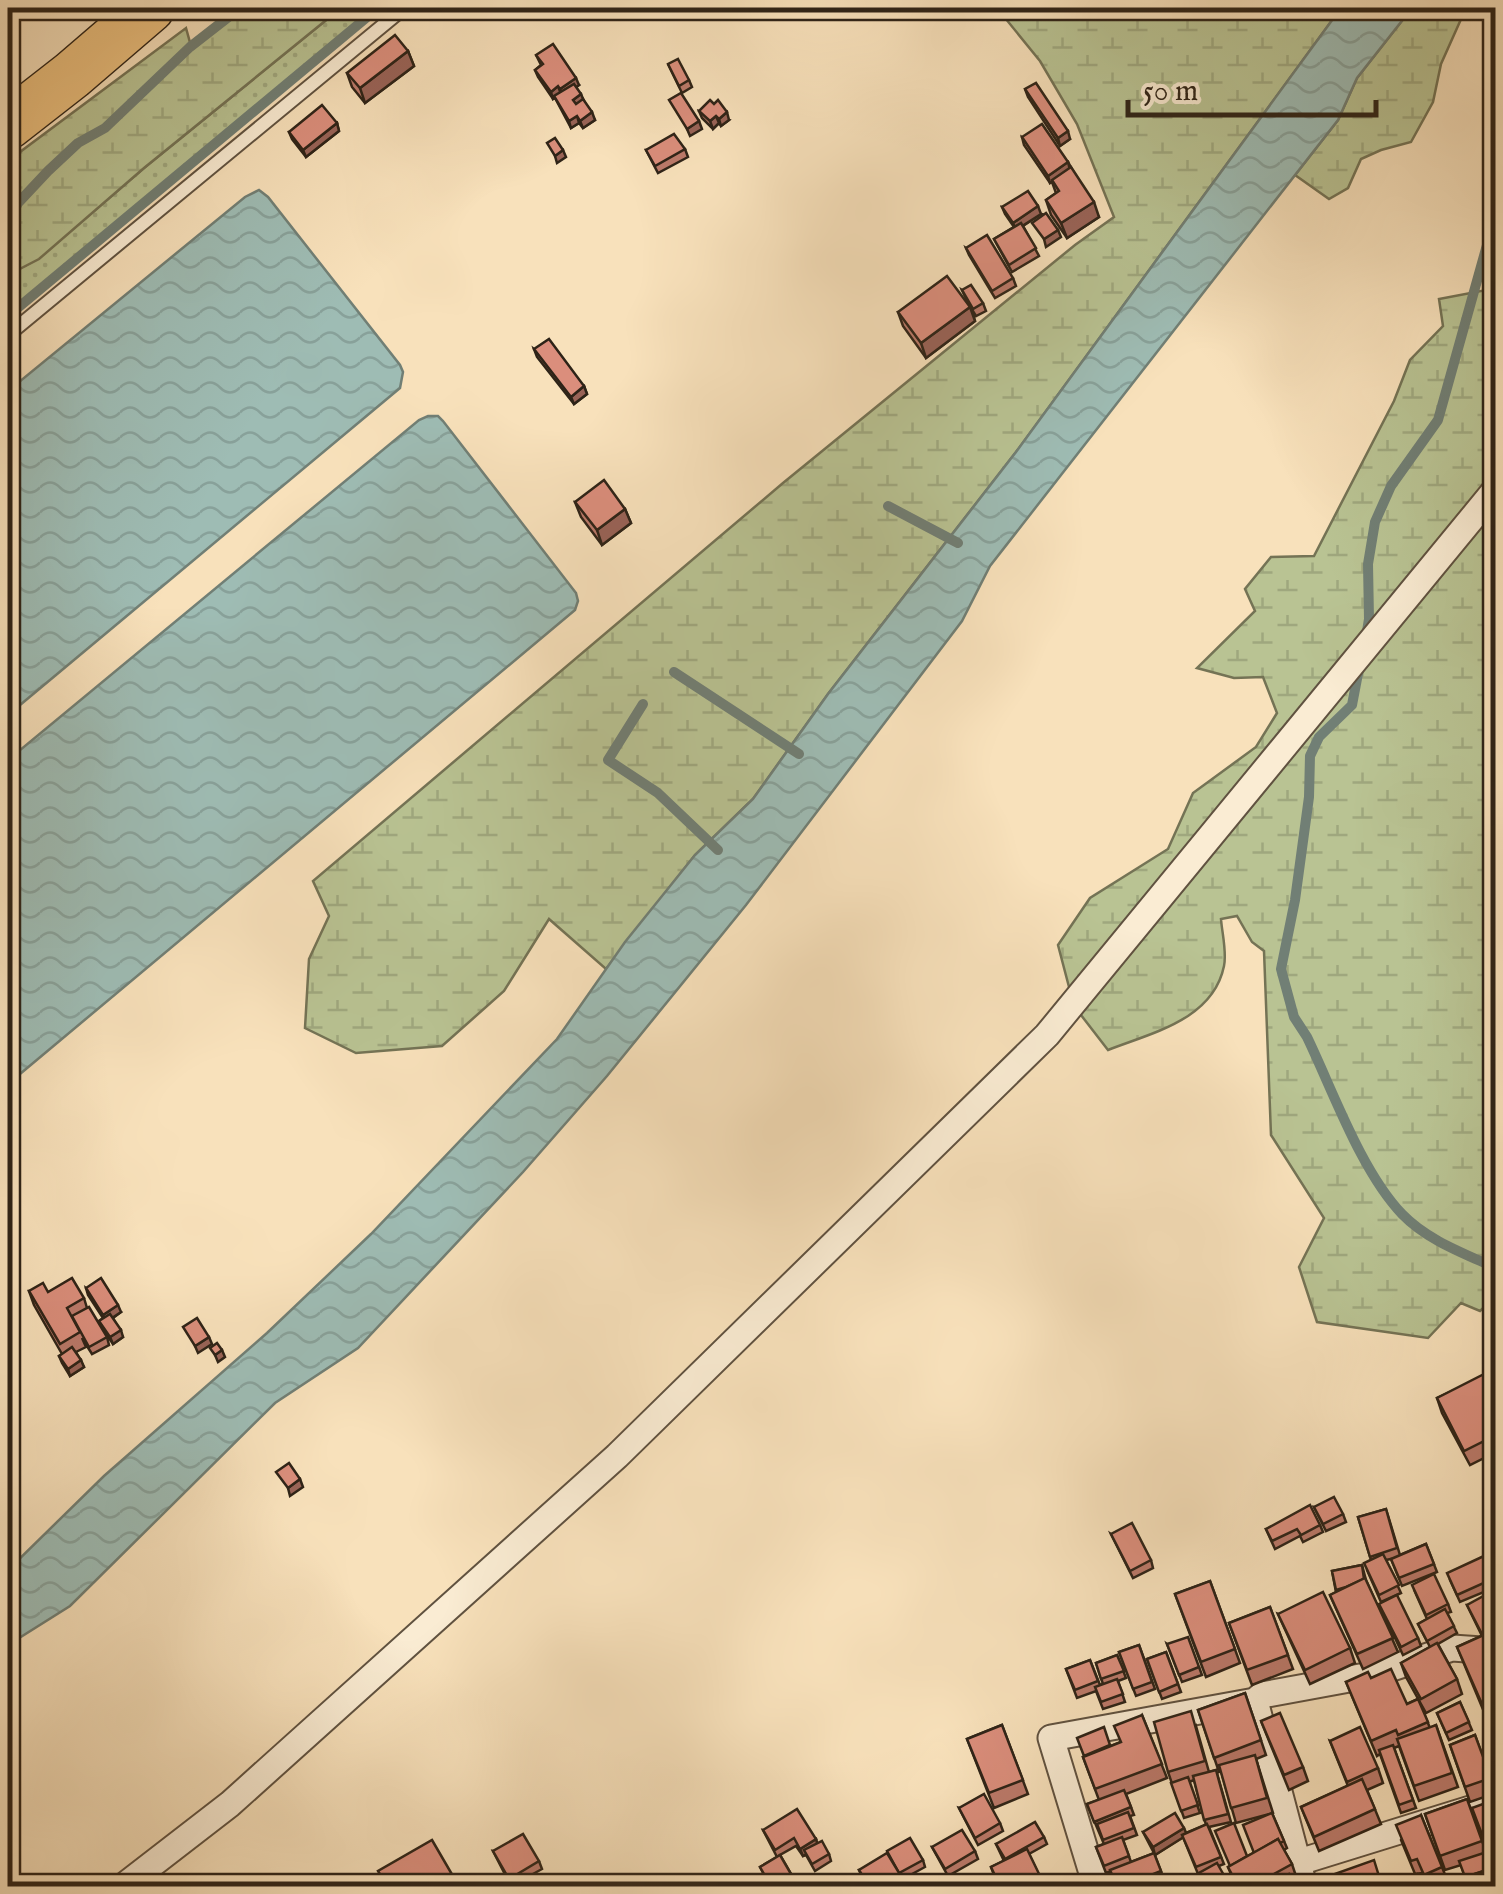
<svg xmlns="http://www.w3.org/2000/svg" width="1503" height="1894" viewBox="0 0 1503 1894" font-family="'IM FELL English',serif">
<style>
.grass{fill:url(#grass-dots);stroke:#747355;stroke-width:2.5}
.wetland{fill:url(#wetland-marsh);stroke:#747355;stroke-width:2.5}
.water{fill:url(#water-waves);stroke:#717f75;stroke-width:2.5}
.lines{fill:none;stroke-linecap:round;stroke-linejoin:round}
.stream{stroke:#717f75;stroke-width:10}
.lane-casing{stroke:#605240;stroke-width:16}
.street-casing{stroke:#605240;stroke-width:29}
.highway-casing{stroke:#2e2317;stroke-width:51}
.lane{stroke:#faecd3;stroke-width:12}
.street{stroke:#faecd3;stroke-width:25}
.highway{stroke:#ecc07e;stroke-width:48}
.wall{fill:#bc7a6b;stroke:#2e2317;stroke-width:2.5}
.shaded-wall{fill:#996357;stroke:#2e2317;stroke-width:2.5}
.building{fill:#db8e7c;stroke:#2e2317;stroke-width:2.5}
</style>
<defs>
<pattern id="grass-dots" width="8" height="8" patternUnits="userSpaceOnUse" patternTransform="scale(2.5)"><rect width="8" height="8" fill="#b9c393"/><path d="M2 2h.1M6 6h.1" fill="none" stroke="#9fa77e" stroke-width="1.8" stroke-linecap="round"/></pattern>
<pattern id="wetland-marsh" width="20" height="14" patternUnits="userSpaceOnUse" patternTransform="scale(2.5)"><rect width="20" height="14" fill="#b9c393"/><path d="M1 5h8M5 5V1M11 12h8M15 12V8" fill="none" stroke="#9fa77e"/></pattern>
<pattern id="water-waves" width="16" height="10" patternUnits="userSpaceOnUse" patternTransform="scale(2.5)"><rect width="16" height="10" fill="#9ebcb4"/><path d="M0 5q4-4 8 0t8 0" fill="none" stroke="#88a19a"/></pattern>
</defs>
<rect width="100%" height="100%" fill="#f8e1bb"/>
<filter id="stains"><feTurbulence type="fractalNoise" baseFrequency=".002" numOctaves="4"/><feColorMatrix values="0 0 0 0 .2 0 0 0 0 .09 0 0 0 0 .02 0 0 0 .5 -.17"/></filter>
<radialGradient id="worn" r=".72"><stop offset=".6" stop-color="#630" stop-opacity="0"/><stop offset="1" stop-color="#630" stop-opacity=".3"/></radialGradient>
<polygon class="grass" points="341,8 378,8 8,316 8,275 39,258 144,168"/>
<g class="wetland">
<polygon points="240,8 341,8 144,168 39,259 8,275 8,161 186,28 191,46"/>
<polygon points="997,8 1341,8 1016,452 828,694 753,799 695,855 606,969 549,919 504,991 442,1046 356,1053 305,1028 309,959 329,916 313,881 783,483 1075,245 1114,217 1077,124 1040,61"/>
<polygon points="1412,8 1466,8 1441,64 1433,102 1411,142 1381,150 1361,159 1348,188 1329,199 1295,175 1338,120 1357,78"/>
<path d="M1495 281V1297L1480 1311 1461 1303 1428 1338 1317 1322 1299 1267 1324 1218 1271 1135 1264 951 1252 942 1237 916 1221 919C1222 933 1227 952 1224 966 1213 1020 1151 1033 1108 1050L1074 1006 1058 945 1090 898 1168 849 1193 793 1256 747 1277 713 1263 677 1234 678 1197 668 1255 611 1245 589 1271 557 1314 556 1394 401 1410 360 1443 326 1439 299 1492 289Z"/>
</g>
<g class="water">
<polygon points="1341,8 1412,8 1357,78 1338,120 990,566 962,621 746,905 607,1076 523,1172 358,1348 275,1403 70,1606 8,1645 8,1570 104,1476 267,1333 371,1234 557,1039 625,942 695,855 753,799 828,694 1016,452"/>
<polygon points="259,190 268,197 400,365 403,372 400,388 8,715 8,391 245,197"/>
<polygon points="428,416 438,416 443,421 576,593 578,601 575,610 8,1084 8,760 419,420"/>
</g>
<g class="lines">
<g class="stream">
<polyline points="8,223 18,203 48,171 78,143 105,128 190,47 240,8"/>
<polyline points="8,316 378,8"/>
<polyline points="888,506 958,543"/>
<polyline points="1366,637 1369,619 1368,564 1375,522 1391,486 1438,420 1496,213"/>
<path d="M1360 663 1352 705 1319 737 1310 756 1309 797 1295 900 1281 969 1294 1017 1307 1037C1333 1091 1361 1171 1402 1214 1427 1240 1463 1253 1496 1268"/>
<polyline points="674,672 799,754"/>
<polyline points="643,704 608,760 658,793 718,850"/>
</g>
<defs>
<polyline id="lane" points="8,335 404,8"/>
<g id="street">
<polyline points="1255,1701 1304,1886"/>
<polyline points="1296,1863 1496,1801"/>
<polyline points="124,1886 230,1804 617,1456 1047,1035 1496,489"/>
<polyline points="1096,1886 1051,1738 1255,1701 1262,1695 1371,1675 1452,1648 1482,1650 1496,1644"/>
</g>
<polyline id="highway" points="8,125 72,75 150,8"/>
</defs>
<use href="#lane" class="lane-casing"/>
<use href="#street" class="street-casing"/>
<use href="#highway" class="highway-casing"/>
<use href="#lane" class="lane"/>
<use href="#street" class="street"/>
<use href="#highway" class="highway"/>
</g>
<g class="wall">
<polygon points="408,51 414,66 365,103 352,87 347,73"/>
<polygon points="536,55 579,85 576,87 595,120 583,128 579,123 571,128 555,98 553,99 538,77 535,70 541,65"/>
<polygon points="668,64 689,80 692,87 682,93"/>
<polygon points="1025,89 1070,139 1060,146 1028,97"/>
<polygon points="699,111 729,120 721,126 719,123 713,129 702,118"/>
<polygon points="337,123 339,131 306,157 292,139 289,132"/>
<polygon points="1022,137 1068,162 1099,217 1067,238 1051,215 1046,200 1056,193 1052,182 1050,183 1024,145"/>
<polygon points="685,149 688,157 658,173 646,150"/>
<polygon points="1002,207 1041,214 1023,226 1039,256 1012,272 994,239 1014,227 1005,214"/>
<polygon points="966,248 1013,278 1016,286 995,298 969,255"/>
<polygon points="962,290 983,303 986,311 976,316 971,308 975,321 926,358 903,326 898,312 969,305"/>
<polygon points="534,349 584,386 587,394 574,404 537,357"/>
<polygon points="575,502 625,509 631,523 602,545 581,517"/>
<polygon points="86,1288 121,1312 113,1318 123,1337 113,1344 102,1328 99,1321 103,1318 88,1295"/>
<polygon points="29,1291 48,1292 84,1298 87,1308 107,1337 109,1345 92,1354 82,1338 86,1347 76,1352 84,1367 70,1376 62,1363 59,1356 62,1354 34,1305"/>
<polygon points="1496,1371 1496,1452 1470,1465 1442,1413 1437,1398"/>
<polygon points="1314,1507 1343,1514 1346,1522 1326,1531"/>
<polygon points="1386,1509 1400,1555 1426,1544 1437,1572 1402,1586 1391,1559 1386,1560 1401,1593 1381,1602 1367,1570 1371,1560 1358,1517"/>
<polygon points="1320,1525 1323,1532 1303,1542 1300,1536 1275,1549 1266,1529"/>
<polygon points="1111,1534 1151,1560 1153,1568 1133,1578"/>
<polygon points="1484,1556 1496,1581 1496,1587 1460,1602 1450,1580"/>
<polygon points="1362,1565 1366,1580 1398,1652 1363,1669 1330,1595 1336,1592 1332,1571"/>
<polygon points="1210,1581 1240,1663 1206,1677 1175,1594"/>
<polygon points="1415,1592 1448,1604 1451,1612 1447,1613 1457,1633 1438,1644 1457,1679 1462,1694 1426,1713 1406,1677 1401,1663 1430,1647 1418,1624 1427,1619"/>
<polygon points="1379,1604 1418,1638 1421,1646 1403,1655"/>
<polygon points="1467,1605 1496,1606 1496,1641 1492,1643 1496,1651 1496,1715 1487,1719 1457,1647 1482,1636"/>
<polygon points="1270,1607 1293,1669 1252,1685 1229,1623"/>
<polygon points="1278,1614 1350,1648 1355,1663 1310,1684"/>
<polygon points="1167,1644 1199,1667 1202,1675 1182,1682"/>
<polygon points="1139,1645 1155,1689 1136,1696 1119,1652"/>
<polygon points="1166,1652 1181,1692 1162,1699 1147,1659"/>
<polygon points="1117,1655 1126,1678 1118,1681 1125,1702 1103,1709 1096,1691 1077,1698 1066,1669 1090,1660 1100,1685 1103,1684 1096,1663"/>
<polygon points="1371,1678 1407,1704 1418,1699 1430,1728 1436,1725 1458,1787 1419,1801 1399,1746 1394,1748 1416,1808 1401,1813 1380,1754 1377,1756 1346,1682"/>
<polygon points="1245,1693 1266,1755 1256,1759 1273,1813 1236,1823 1221,1771 1219,1772 1198,1710"/>
<polygon points="1460,1702 1472,1730 1449,1740 1437,1713"/>
<polygon points="1142,1715 1167,1778 1126,1794 1134,1815 1130,1816 1137,1835 1123,1840 1131,1862 1154,1853 1164,1879 1160,1880 1163,1886 1117,1886 1111,1871 1106,1873 1096,1847 1104,1844 1087,1804 1099,1800 1083,1757 1121,1742"/>
<polygon points="1261,1721 1303,1767 1308,1781 1289,1790"/>
<polygon points="1002,1725 1028,1794 994,1808 967,1739"/>
<polygon points="1196,1726 1209,1772 1216,1770 1231,1822 1209,1827 1224,1864 1198,1874 1183,1837 1155,1855 1143,1832 1186,1833 1206,1825 1194,1780 1189,1782 1200,1813 1184,1818 1168,1772"/>
<polygon points="1475,1735 1496,1793 1470,1802 1450,1745"/>
<polygon points="1330,1741 1378,1768 1383,1783 1367,1790 1381,1824 1319,1851 1301,1807 1348,1786"/>
<polygon points="1467,1799 1486,1852 1465,1877 1461,1865 1445,1870 1425,1814"/>
<polygon points="959,1808 1000,1823 1003,1831 978,1845"/>
<polygon points="1472,1808 1496,1812 1496,1840 1486,1844"/>
<polygon points="1272,1813 1287,1848 1284,1850 1292,1864 1297,1879 1293,1881 1295,1886 1236,1886 1228,1867 1253,1853"/>
<polygon points="1421,1815 1448,1882 1436,1886 1428,1886 1422,1873 1415,1874 1401,1840"/>
<polygon points="763,1830 816,1839 817,1843 829,1854 831,1861 815,1871 806,1855 803,1856 796,1846 780,1855 798,1886 770,1886 760,1867 777,1857"/>
<polygon points="1044,1837 1047,1844 1029,1854 1044,1886 998,1886 991,1867 1004,1861 996,1844"/>
<polygon points="932,1847 975,1851 978,1859 948,1876"/>
<polygon points="493,1851 539,1861 542,1869 511,1886"/>
<polygon points="923,1860 925,1867 903,1879 907,1886 866,1886 859,1870"/>
</g>
<g class="shaded-wall">
<polygon points="408,51 414,66 365,103 360,88"/>
<polygon points="576,78 579,85 563,97 560,89"/>
<polygon points="558,86 561,94 553,99 551,92"/>
<polygon points="581,94 584,101 576,107 573,100"/>
<polygon points="592,112 595,120 583,128 580,121"/>
<polygon points="727,112 729,120 721,126 719,119"/>
<polygon points="577,116 579,123 571,128 569,121"/>
<polygon points="716,116 719,123 713,129 710,121"/>
<polygon points="699,121 702,129 690,136 687,129"/>
<polygon points="337,123 339,131 306,157 303,150"/>
<polygon points="1068,131 1070,139 1060,146 1058,138"/>
<polygon points="563,150 566,157 557,163 555,156"/>
<polygon points="1068,162 1070,170 1050,183 1048,176"/>
<polygon points="1094,202 1099,217 1067,238 1061,223"/>
<polygon points="1038,206 1041,214 1016,230 1013,223"/>
<polygon points="1058,230 1061,237 1046,247 1044,239"/>
<polygon points="970,307 975,321 926,358 921,343"/>
<polygon points="584,386 587,394 574,404 571,397"/>
<polygon points="625,509 631,523 602,545 597,530"/>
<polygon points="118,1305 121,1312 106,1322 103,1315"/>
<polygon points="121,1330 123,1337 113,1344 110,1337"/>
<polygon points="209,1337 212,1344 198,1353 195,1346"/>
<polygon points="222,1350 225,1357 218,1362 215,1355"/>
<polygon points="81,1360 84,1367 70,1376 68,1369"/>
<polygon points="300,1479 303,1487 290,1496 288,1488"/>
<polygon points="1184,1828 1187,1835 1155,1855 1153,1847"/>
<polygon points="816,1839 818,1847 803,1856 800,1849"/>
</g>
<g class="building">
<polygon points="395,35 408,51 360,88 347,73"/>
<polygon points="553,44 576,78 560,89 558,86 551,92 535,70 543,64 536,55"/>
<polygon points="678,59 689,80 679,86 668,64"/>
<polygon points="1036,83 1068,131 1058,138 1025,89"/>
<polygon points="574,84 581,94 573,100 576,104 583,99 592,112 580,121 577,116 569,121 554,96"/>
<polygon points="681,93 699,121 687,129 669,100"/>
<polygon points="710,100 714,104 718,100 727,112 719,119 716,116 710,121 699,111"/>
<polygon points="322,105 337,123 303,150 289,132"/>
<polygon points="1042,124 1068,162 1048,176 1022,137"/>
<polygon points="674,134 685,149 655,166 646,150"/>
<polygon points="555,138 563,150 555,156 547,143"/>
<polygon points="1071,167 1094,202 1061,223 1046,200 1059,191 1052,180"/>
<polygon points="1028,191 1038,206 1013,223 1002,207"/>
<polygon points="1046,213 1058,230 1044,239 1032,223"/>
<polygon points="1021,223 1036,248 1009,265 994,239"/>
<polygon points="987,235 1013,278 992,291 966,248"/>
<polygon points="947,276 970,307 921,343 898,312"/>
<polygon points="971,285 983,303 973,309 962,290"/>
<polygon points="549,339 584,386 571,397 534,349"/>
<polygon points="604,480 625,509 597,530 575,502"/>
<polygon points="72,1278 84,1298 67,1308 80,1332 60,1344 29,1291 43,1283 48,1292"/>
<polygon points="101,1278 118,1305 103,1315 86,1288"/>
<polygon points="89,1307 107,1337 89,1347 72,1316"/>
<polygon points="110,1314 121,1330 110,1337 99,1321"/>
<polygon points="197,1318 209,1337 195,1346 183,1327"/>
<polygon points="217,1343 222,1350 215,1355 210,1348"/>
<polygon points="72,1347 81,1360 68,1369 59,1356"/>
<polygon points="1494,1369 1496,1435 1464,1451 1437,1398"/>
<polygon points="289,1463 300,1479 288,1488 276,1472"/>
<polygon points="1334,1497 1343,1514 1323,1524 1314,1507"/>
<polygon points="1310,1505 1320,1525 1301,1535 1297,1529 1272,1541 1266,1529"/>
<polygon points="1386,1509 1397,1548 1370,1557 1358,1517"/>
<polygon points="1132,1523 1151,1560 1130,1571 1111,1534"/>
<polygon points="1426,1544 1434,1564 1399,1578 1391,1559"/>
<polygon points="1383,1554 1399,1585 1379,1595 1364,1563"/>
<polygon points="1484,1556 1495,1578 1457,1595 1447,1573"/>
<polygon points="1362,1565 1364,1579 1346,1587 1336,1590 1332,1571"/>
<polygon points="1434,1574 1448,1604 1426,1615 1412,1585"/>
<polygon points="1365,1578 1393,1638 1357,1654 1330,1595"/>
<polygon points="1210,1581 1235,1649 1201,1662 1175,1594"/>
<polygon points="1323,1592 1350,1648 1305,1670 1278,1614"/>
<polygon points="1489,1593 1496,1606 1496,1632 1489,1636 1488,1633 1483,1636 1467,1605"/>
<polygon points="1397,1595 1418,1638 1401,1647 1379,1604"/>
<polygon points="1270,1607 1288,1655 1247,1670 1229,1623"/>
<polygon points="1445,1609 1454,1626 1427,1641 1418,1624"/>
<polygon points="1488,1633 1496,1651 1496,1699 1482,1704 1457,1647"/>
<polygon points="1188,1637 1199,1667 1179,1675 1167,1644"/>
<polygon points="1437,1643 1457,1679 1421,1699 1401,1663"/>
<polygon points="1139,1645 1152,1682 1133,1689 1119,1652"/>
<polygon points="1166,1652 1178,1684 1159,1692 1147,1659"/>
<polygon points="1117,1655 1124,1671 1101,1679 1096,1663"/>
<polygon points="1090,1660 1098,1681 1075,1690 1066,1669"/>
<polygon points="1391,1669 1407,1704 1418,1699 1428,1722 1398,1735 1396,1730 1371,1741 1346,1682 1368,1672 1371,1678"/>
<polygon points="1117,1679 1123,1694 1101,1702 1095,1687"/>
<polygon points="1245,1693 1261,1740 1214,1758 1198,1710"/>
<polygon points="1460,1702 1469,1722 1446,1733 1437,1713"/>
<polygon points="1191,1711 1205,1761 1168,1772 1154,1722"/>
<polygon points="1280,1713 1303,1767 1284,1775 1261,1721"/>
<polygon points="1142,1715 1162,1764 1095,1789 1083,1757 1121,1742 1114,1726"/>
<polygon points="1002,1725 1023,1780 989,1793 967,1739"/>
<polygon points="1436,1725 1452,1773 1414,1786 1397,1739"/>
<polygon points="1104,1727 1110,1745 1084,1756 1077,1738"/>
<polygon points="1360,1727 1378,1768 1347,1782 1330,1741"/>
<polygon points="1475,1735 1491,1778 1465,1787 1450,1745"/>
<polygon points="1393,1745 1413,1800 1399,1805 1379,1750"/>
<polygon points="1255,1755 1267,1798 1231,1808 1219,1765"/>
<polygon points="1216,1770 1228,1814 1204,1820 1193,1776"/>
<polygon points="1188,1777 1198,1805 1181,1811 1171,1783"/>
<polygon points="1362,1779 1375,1809 1314,1837 1301,1807"/>
<polygon points="1124,1790 1131,1807 1094,1822 1087,1804"/>
<polygon points="984,1794 1000,1823 975,1838 959,1808"/>
<polygon points="1467,1799 1482,1841 1440,1856 1425,1814"/>
<polygon points="1491,1801 1496,1812 1496,1832 1483,1837 1472,1808"/>
<polygon points="797,1809 816,1839 800,1849 794,1838 775,1850 763,1830"/>
<polygon points="1128,1812 1134,1828 1103,1840 1097,1824"/>
<polygon points="1175,1813 1184,1828 1153,1847 1143,1832"/>
<polygon points="1272,1813 1284,1841 1280,1843 1278,1839 1254,1853 1243,1825"/>
<polygon points="1421,1815 1442,1867 1424,1875 1417,1859 1411,1861 1396,1825"/>
<polygon points="1035,1822 1044,1837 1005,1859 996,1844"/>
<polygon points="1234,1823 1247,1856 1230,1866 1215,1831"/>
<polygon points="1207,1824 1221,1857 1196,1867 1182,1835"/>
<polygon points="962,1830 975,1851 945,1869 932,1847"/>
<polygon points="523,1834 539,1861 509,1879 493,1851"/>
<polygon points="1122,1837 1129,1856 1104,1866 1096,1847"/>
<polygon points="910,1838 923,1860 899,1873 887,1851"/>
<polygon points="1278,1839 1292,1864 1252,1886 1238,1886 1228,1867"/>
<polygon points="432,1840 457,1883 450,1886 387,1886 378,1871"/>
<polygon points="822,1841 829,1854 812,1864 804,1850"/>
<polygon points="1027,1849 1042,1880 1028,1886 1000,1886 991,1867"/>
<polygon points="1496,1849 1496,1867 1465,1877 1459,1861"/>
<polygon points="887,1853 907,1886 869,1886 859,1870"/>
<polygon points="1154,1853 1161,1871 1123,1886 1117,1886 1110,1870"/>
<polygon points="780,1855 798,1886 778,1886 773,1878 768,1881 760,1867"/>
<polygon points="1374,1860 1382,1886 1332,1886 1329,1876"/>
<polygon points="1217,1863 1230,1886 1180,1886 1179,1884"/>
<polygon points="1496,1867 1496,1886 1442,1886 1442,1885"/>
<polygon points="1289,1874 1295,1886 1266,1886"/>
<polygon points="1417,1874 1422,1886 1386,1886"/>
<polygon points="1159,1877 1163,1886 1135,1886"/>
</g>
<rect width="1503" height="1894" fill="none" stroke="#f8e1bb" stroke-width="40"/>
<rect x="10" y="10" width="1483" height="1874" fill="none" stroke="#2e2317" stroke-width="5"/>
<rect x="20" y="20" width="1463" height="1854" fill="none" stroke="#2e2317" stroke-width="2.5"/>
<path d="M1128 100v15h248v-15" fill="none" stroke="#2e2317" stroke-width="5"/>
<text x="1143" y="100" font-size="30" fill="#2e2317" stroke="#faecd3" stroke-width="8" paint-order="stroke">50 m</text>
<rect width="100%" height="100%" filter="url(#stains)"/>
<rect width="100%" height="100%" fill="url(#worn)"/>
</svg>
